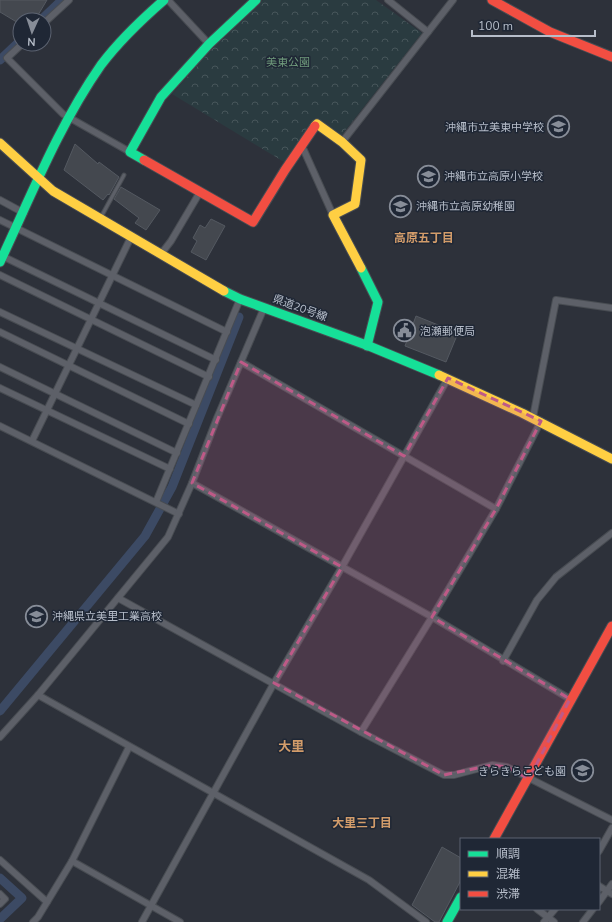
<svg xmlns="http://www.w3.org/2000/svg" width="612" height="922" viewBox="0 0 612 922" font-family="'Nunito Sans','Noto Sans JP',sans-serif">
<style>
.park{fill:url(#park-crowns)}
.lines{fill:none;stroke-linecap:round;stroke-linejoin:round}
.canal{stroke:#3c4a64;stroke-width:9}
.building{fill:#44484f;stroke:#545961}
.lane-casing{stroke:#484c52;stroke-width:5}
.street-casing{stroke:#484c52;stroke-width:8}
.fast-casing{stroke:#484c52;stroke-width:11}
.slow-casing{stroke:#484c52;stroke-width:11}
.jam-casing{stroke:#484c52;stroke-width:11}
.lane{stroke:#5d6068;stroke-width:3}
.street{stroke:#5d6068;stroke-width:6}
.fast{stroke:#16e098;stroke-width:9}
.slow{stroke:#ffcf43;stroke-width:9}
.jam{stroke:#f24e42;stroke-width:9}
.marked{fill:#be5a87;fill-opacity:0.2;stroke:#be5a87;stroke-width:3;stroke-dasharray:8 5;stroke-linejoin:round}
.labels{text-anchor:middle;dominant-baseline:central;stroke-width:3;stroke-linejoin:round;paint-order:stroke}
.park-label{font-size:11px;fill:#6f9a7b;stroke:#1f2735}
.poi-label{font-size:11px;fill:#b7beca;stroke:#1f2735;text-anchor:start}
.street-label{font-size:11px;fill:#b7beca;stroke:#1f2735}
.neighbourhood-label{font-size:12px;font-weight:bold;fill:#d29c6a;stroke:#1f2735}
.quarter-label{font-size:13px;font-weight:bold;fill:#d29c6a;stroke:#1f2735}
</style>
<defs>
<pattern id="park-crowns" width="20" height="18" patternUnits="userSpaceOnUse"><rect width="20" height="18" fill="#2a3b40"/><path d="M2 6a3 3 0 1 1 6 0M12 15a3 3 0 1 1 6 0" fill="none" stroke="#47565a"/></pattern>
</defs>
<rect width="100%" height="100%" fill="#2d313a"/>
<polygon class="park" points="263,0 376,0 422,33 341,136 316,118 284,162 172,94 213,48"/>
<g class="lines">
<g class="canal">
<polyline points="41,20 62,0"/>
<polyline points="0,60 20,41"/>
<polyline points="0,711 145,536 172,487 239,317"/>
<polyline points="0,878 22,898 0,919"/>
</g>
</g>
<g class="building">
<polygon points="0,0 47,0 35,20 20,20 20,24 0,12"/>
<polygon points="75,144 98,164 99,162 119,177 109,195 108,194 103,200 64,170"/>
<polygon points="121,187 160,210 146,230 135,223 139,218 114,199"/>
<polygon points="211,219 225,226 206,260 191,252 197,241 193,238 200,225 205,228"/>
<polygon points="416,316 458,333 446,362 405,346"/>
<polygon points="442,847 461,858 461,880 439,922 435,922 412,905"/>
</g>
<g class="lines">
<defs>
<polyline id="lane" points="101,217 124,175"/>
<g id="street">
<polyline points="168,0 209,44"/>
<polyline points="388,0 428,32"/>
<polyline points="44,23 69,0"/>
<polyline points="22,44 7,58 63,114 130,152"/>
<polyline points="342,142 453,0"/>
<polyline points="302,146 333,215"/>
<polyline points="0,200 24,213"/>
<polyline points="0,220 227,332"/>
<polyline points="161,254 171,241 200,192"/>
<polyline points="0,255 216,360"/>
<polyline points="0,275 209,377"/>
<polyline points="0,312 196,405"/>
<polyline points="0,332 189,424"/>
<polyline points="241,362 496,509"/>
<polyline points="0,367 177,453"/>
<polyline points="0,388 170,469"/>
<polyline points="533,417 556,300 612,308"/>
<polyline points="0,426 179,514"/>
<polyline points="32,441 131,237"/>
<polyline points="192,483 432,617 570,699"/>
<polyline points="156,502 240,299"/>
<polyline points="118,598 361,732 444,775 454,775 492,765 507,767 612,820"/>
<polyline points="503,661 537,600 556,577 612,533"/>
<polyline points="38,695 369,880 426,922"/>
<polyline points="361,732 432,617 496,509 541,421"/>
<polyline points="0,737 38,695 168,537 192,483 217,418 264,308"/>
<polyline points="599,851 612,828"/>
<polyline points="0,860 47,902"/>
<polyline points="72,861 180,922"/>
<polyline points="599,886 612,894"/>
<polyline points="0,894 5,899 0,904"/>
<polyline points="599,902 612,884"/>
<polyline points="537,909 554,922"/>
<polyline points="33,922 38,917 72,861 129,747"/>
<polyline points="142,922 274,683 342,567 448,378"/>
<polyline points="544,922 555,909"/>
<polyline points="583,922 593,909"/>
</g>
<g id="fast">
<polyline points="144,160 130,152 161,97 209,44 256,0"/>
<path d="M0 262C31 196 59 125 101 65 119 41 141 20 164 0"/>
<polyline points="361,268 378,302 367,346"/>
<polyline points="224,291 240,299 369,346 439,375"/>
<polyline points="447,922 461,897"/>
</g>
<g id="slow">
<polyline points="315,126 317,124 342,142 361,160 355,204 333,215 361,268"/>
<polyline points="0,143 53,191 224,291"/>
<polyline points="439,375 522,413 612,459"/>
</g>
<g id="jam">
<polyline points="492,0 550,32 612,57"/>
<polyline points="144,160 253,222 285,170 315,126"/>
<polyline points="494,839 612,626"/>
</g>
</defs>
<use href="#lane" class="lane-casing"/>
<use href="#street" class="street-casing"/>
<use href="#fast" class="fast-casing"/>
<use href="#slow" class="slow-casing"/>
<use href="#jam" class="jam-casing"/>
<use href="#lane" class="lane"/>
<use href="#street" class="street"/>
<use href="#fast" class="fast"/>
<use href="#slow" class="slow"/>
<use href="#jam" class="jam"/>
</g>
<path class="marked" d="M241 362 404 456 448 378 541 421 496 509 432 617 570 699 529 779 507 767 492 765 444 775 274 683 342 567 192 483Z"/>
<defs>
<symbol id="school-ring" viewBox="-11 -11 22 22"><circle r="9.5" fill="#1f2735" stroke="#878d98" stroke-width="1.5"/><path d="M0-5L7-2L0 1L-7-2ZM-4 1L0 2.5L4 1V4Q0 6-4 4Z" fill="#878d98"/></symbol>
<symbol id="civic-ring" viewBox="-11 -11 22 22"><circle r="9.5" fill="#1f2735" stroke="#878d98" stroke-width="1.5"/><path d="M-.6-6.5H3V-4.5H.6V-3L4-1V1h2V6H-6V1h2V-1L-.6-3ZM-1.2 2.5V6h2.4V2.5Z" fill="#878d98"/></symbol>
</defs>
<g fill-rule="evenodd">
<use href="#school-ring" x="546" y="114" width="25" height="25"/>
<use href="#school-ring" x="416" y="164" width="25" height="25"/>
<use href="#school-ring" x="388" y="194" width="25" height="25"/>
<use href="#civic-ring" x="392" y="318" width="25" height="25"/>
<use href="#school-ring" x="24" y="604" width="25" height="25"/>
<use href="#school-ring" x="570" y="758" width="25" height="25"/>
</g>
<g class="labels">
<g class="park-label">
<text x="288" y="62">美東公園</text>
</g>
<g class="poi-label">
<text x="544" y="127" text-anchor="end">沖縄市立美東中学校</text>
<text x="444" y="176">沖縄市立高原小学校</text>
<text x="416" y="206">沖縄市立高原幼稚園</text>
<text x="420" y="331">泡瀬郵便局</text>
<text x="52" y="616">沖縄県立美里工業高校</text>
<text x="566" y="771" text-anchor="end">きらきらこども園</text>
</g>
<g class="street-label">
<text transform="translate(300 308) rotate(20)">県道20号線</text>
</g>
<g class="neighbourhood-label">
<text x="424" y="238">高原五丁目</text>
<text x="362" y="823">大里三丁目</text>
</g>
<g class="quarter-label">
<text x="291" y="747">大里</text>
</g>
</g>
<rect x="460" y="838" width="140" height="72" fill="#1f2735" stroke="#5c6371"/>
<rect x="468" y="851" width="20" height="6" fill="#16e098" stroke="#5c6371"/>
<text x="496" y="858" font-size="12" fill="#b7beca">順調</text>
<rect x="468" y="871" width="20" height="6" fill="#ffcf43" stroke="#5c6371"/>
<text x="496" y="878" font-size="12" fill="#b7beca">混雑</text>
<rect x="468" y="891" width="20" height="6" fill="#f24e42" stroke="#5c6371"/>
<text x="496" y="898" font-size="12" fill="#b7beca">渋滞</text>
<g transform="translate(32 32) rotate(183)"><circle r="19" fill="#1f2735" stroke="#5c6371"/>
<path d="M0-3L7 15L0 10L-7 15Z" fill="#878d98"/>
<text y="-6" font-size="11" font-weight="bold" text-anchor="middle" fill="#b7beca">N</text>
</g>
<path d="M472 30v6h123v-6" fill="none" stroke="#b7beca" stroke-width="2"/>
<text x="478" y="30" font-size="12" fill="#b7beca" stroke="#1f2735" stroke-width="3" paint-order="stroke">100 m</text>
</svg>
